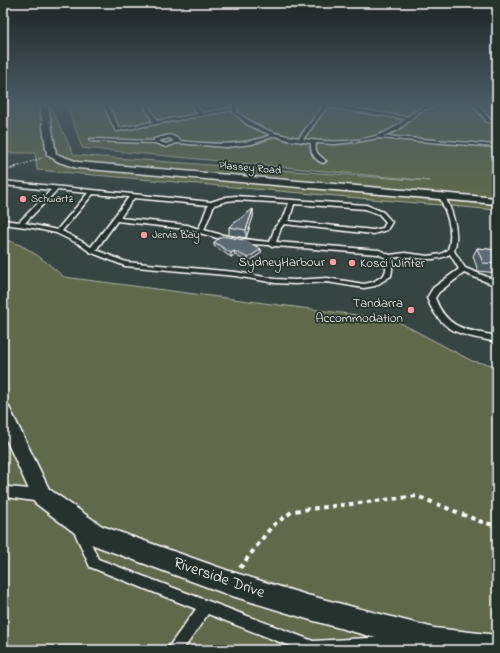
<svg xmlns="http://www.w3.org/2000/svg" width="500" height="653" viewBox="0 0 500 653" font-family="'Indie Flower',sans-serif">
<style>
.green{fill:#5e6a4b;stroke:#aeb4a5}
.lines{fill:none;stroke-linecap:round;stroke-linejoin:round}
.service-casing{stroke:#fff;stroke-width:3}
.minor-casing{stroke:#fff;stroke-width:3}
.path-far2{stroke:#fff;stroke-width:1.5;stroke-dasharray:1.5 1.5;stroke-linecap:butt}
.path-far1{stroke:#fff;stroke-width:2;stroke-dasharray:2 2;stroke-linecap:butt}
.path{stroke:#fff;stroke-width:4;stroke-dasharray:4.5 4.5;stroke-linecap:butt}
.service{fill:#26332d;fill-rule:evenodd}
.minor{fill:#26332d;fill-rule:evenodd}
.wall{fill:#4f5b63;stroke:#fff}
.shaded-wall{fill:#404a50;stroke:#fff}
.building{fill:#5c6a73;stroke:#fff}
.poi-dot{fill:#ff9aa2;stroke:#26332d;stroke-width:1.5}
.labels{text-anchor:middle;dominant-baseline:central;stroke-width:3.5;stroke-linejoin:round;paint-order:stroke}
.far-street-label{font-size:11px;fill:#fff;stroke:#26332d}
.far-poi-label{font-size:11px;fill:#fff;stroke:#26332d;text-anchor:start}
.poi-label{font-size:13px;fill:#fff;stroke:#26332d;text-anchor:end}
.near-street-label{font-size:16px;fill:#fff;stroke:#26332d}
</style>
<rect width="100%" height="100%" fill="#364442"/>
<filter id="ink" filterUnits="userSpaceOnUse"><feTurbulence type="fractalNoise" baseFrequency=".025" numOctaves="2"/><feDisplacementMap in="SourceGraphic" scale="8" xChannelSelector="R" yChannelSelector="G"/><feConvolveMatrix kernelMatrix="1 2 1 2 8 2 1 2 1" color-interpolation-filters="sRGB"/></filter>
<g filter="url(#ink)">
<g class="green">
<polygon points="3,105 50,105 74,155 430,181 82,148 67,105 497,105 497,210 37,170 35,153 3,153"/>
<path d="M3 240C26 243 47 263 64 277L395 320 472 361 497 366V650H3Z"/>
</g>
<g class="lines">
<defs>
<g id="service">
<path d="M104 105H108L119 128 153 122 144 105H148L157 121 198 114 191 105H195L202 113 233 108V105H237V112C256 127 274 135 299 138L323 106 319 105H330L408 117C416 109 427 105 439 105L420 111 398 130 383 136 497 145V147L378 138 356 142 334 144 316 143C314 153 319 155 326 161L323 163C314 159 310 153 311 143L288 140 275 136 252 144 227 147 177 143 166 147 155 143 90 141V139H92L154 141V139L170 135 179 139V141C210 144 241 147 271 135L248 125 234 113 233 110 117 131 115 130ZM327 107 405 119C381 143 336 144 303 139ZM169 138 174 141 166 144 158 141Z"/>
<polygon points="474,105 478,105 490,120 497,120 497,122 487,122"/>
<path d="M3 181 211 202 226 197 236 196 366 205 383 212 391 221 392 222 387 230 373 234 284 224 281 228 276 242 379 250 390 255 405 253 428 256 441 254 448 250C454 231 447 213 439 196L444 195C453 212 460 232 454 251L465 268 497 281V286L464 273 439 292 435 298C447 330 467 330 497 336V342C463 335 441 334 427 298L433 288 459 269 450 254C431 265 412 254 392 258V270L391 276 375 286 364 288 327 282 295 284 275 283 236 276 125 266 90 252 79 244 56 233 33 228 3 224V220L19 222 51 190 3 185ZM57 190 88 193 57 230 25 223ZM93 194 129 197 91 247 83 242 62 231ZM134 198 208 205 199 229 187 225 120 218ZM236 200 289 203 284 217 275 227 270 242C248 240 226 237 204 230L214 205 227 201ZM294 204 365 209 379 214 386 222 383 228 373 230 288 221 290 218ZM117 221 186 229 217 238 250 244 269 245 272 247 275 246 378 254 386 258V270L384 275 373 282 364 284 327 278 295 280 275 279 236 272 126 262 96 250Z"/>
<polygon points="3,485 8,487 41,490 45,492 47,496 45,500 41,502 6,497 3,496"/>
<polygon points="80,525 84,527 98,559 313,641 406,636 411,638 413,643 411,648 406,650 300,650 208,614 183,650 168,650 170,645 196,609 90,567 74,531 76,527"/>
</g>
<g id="minor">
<polygon points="40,105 48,105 56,154 78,162 497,198 497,204 77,168 59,162 47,155"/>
<polygon points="3,405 9,407 49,489 102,526 229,571 307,595 434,628 497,635 497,650 420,650 307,619 229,595 88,543 35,503 3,433"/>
</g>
</defs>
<use href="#service" class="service-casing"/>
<use href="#minor" class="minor-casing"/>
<polyline class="path-far2" points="13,168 42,158"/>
<polyline class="path-far1" points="3,172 16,167"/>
<polyline class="path" points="240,568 272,526 293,511 417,496 479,521 497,526"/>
<use href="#service" class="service"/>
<use href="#minor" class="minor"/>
</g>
<g class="wall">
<polygon points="253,209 253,217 246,238 229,235 229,227"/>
<polygon points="214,242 261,249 261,253 248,262 235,255 231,257 214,246"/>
<polygon points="477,248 497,250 497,249 497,273 478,271 473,256"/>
</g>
<g class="shaded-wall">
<polygon points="253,209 253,217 246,238 246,230"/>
<polygon points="261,249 261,253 248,262 248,258"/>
<polygon points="234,251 235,255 231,257 231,253"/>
</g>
<g class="building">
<polygon points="253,209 246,230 229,227"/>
<polygon points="222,236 244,240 261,249 248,258 234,251 231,253 214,242"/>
<polygon points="477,248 497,250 497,264 483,263"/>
</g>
</g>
<linearGradient id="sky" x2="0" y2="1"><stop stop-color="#1e2524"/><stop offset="0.53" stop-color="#4c5c65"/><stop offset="1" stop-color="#4c5c65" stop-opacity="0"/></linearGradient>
<rect width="500" height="197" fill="url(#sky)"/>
<g class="poi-dot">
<circle cx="23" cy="199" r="4"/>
<circle cx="144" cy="235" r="4"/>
<circle cx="333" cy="262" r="4"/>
<circle cx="352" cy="263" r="4"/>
<circle cx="411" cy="310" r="4"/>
</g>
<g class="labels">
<g class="far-street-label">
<text transform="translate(250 168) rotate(5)">Plassey Road</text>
</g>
<g class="far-poi-label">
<text x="31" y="199">Schwartz</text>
<text x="152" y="235">Jervis Bay</text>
</g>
<g class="poi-label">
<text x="325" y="262">SydneyHarbour</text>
<text x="360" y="263" text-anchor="start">Kosci Winter</text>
<text x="403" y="303">Tandarra<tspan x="403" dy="15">Accommodation</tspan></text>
</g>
<g class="near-street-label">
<text transform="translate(219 578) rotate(19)">Riverside Drive</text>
</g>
</g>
<rect width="500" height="653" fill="none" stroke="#26332d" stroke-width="16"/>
<rect x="8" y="8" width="484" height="637" fill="none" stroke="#fff" stroke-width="1.5" filter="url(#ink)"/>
</svg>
